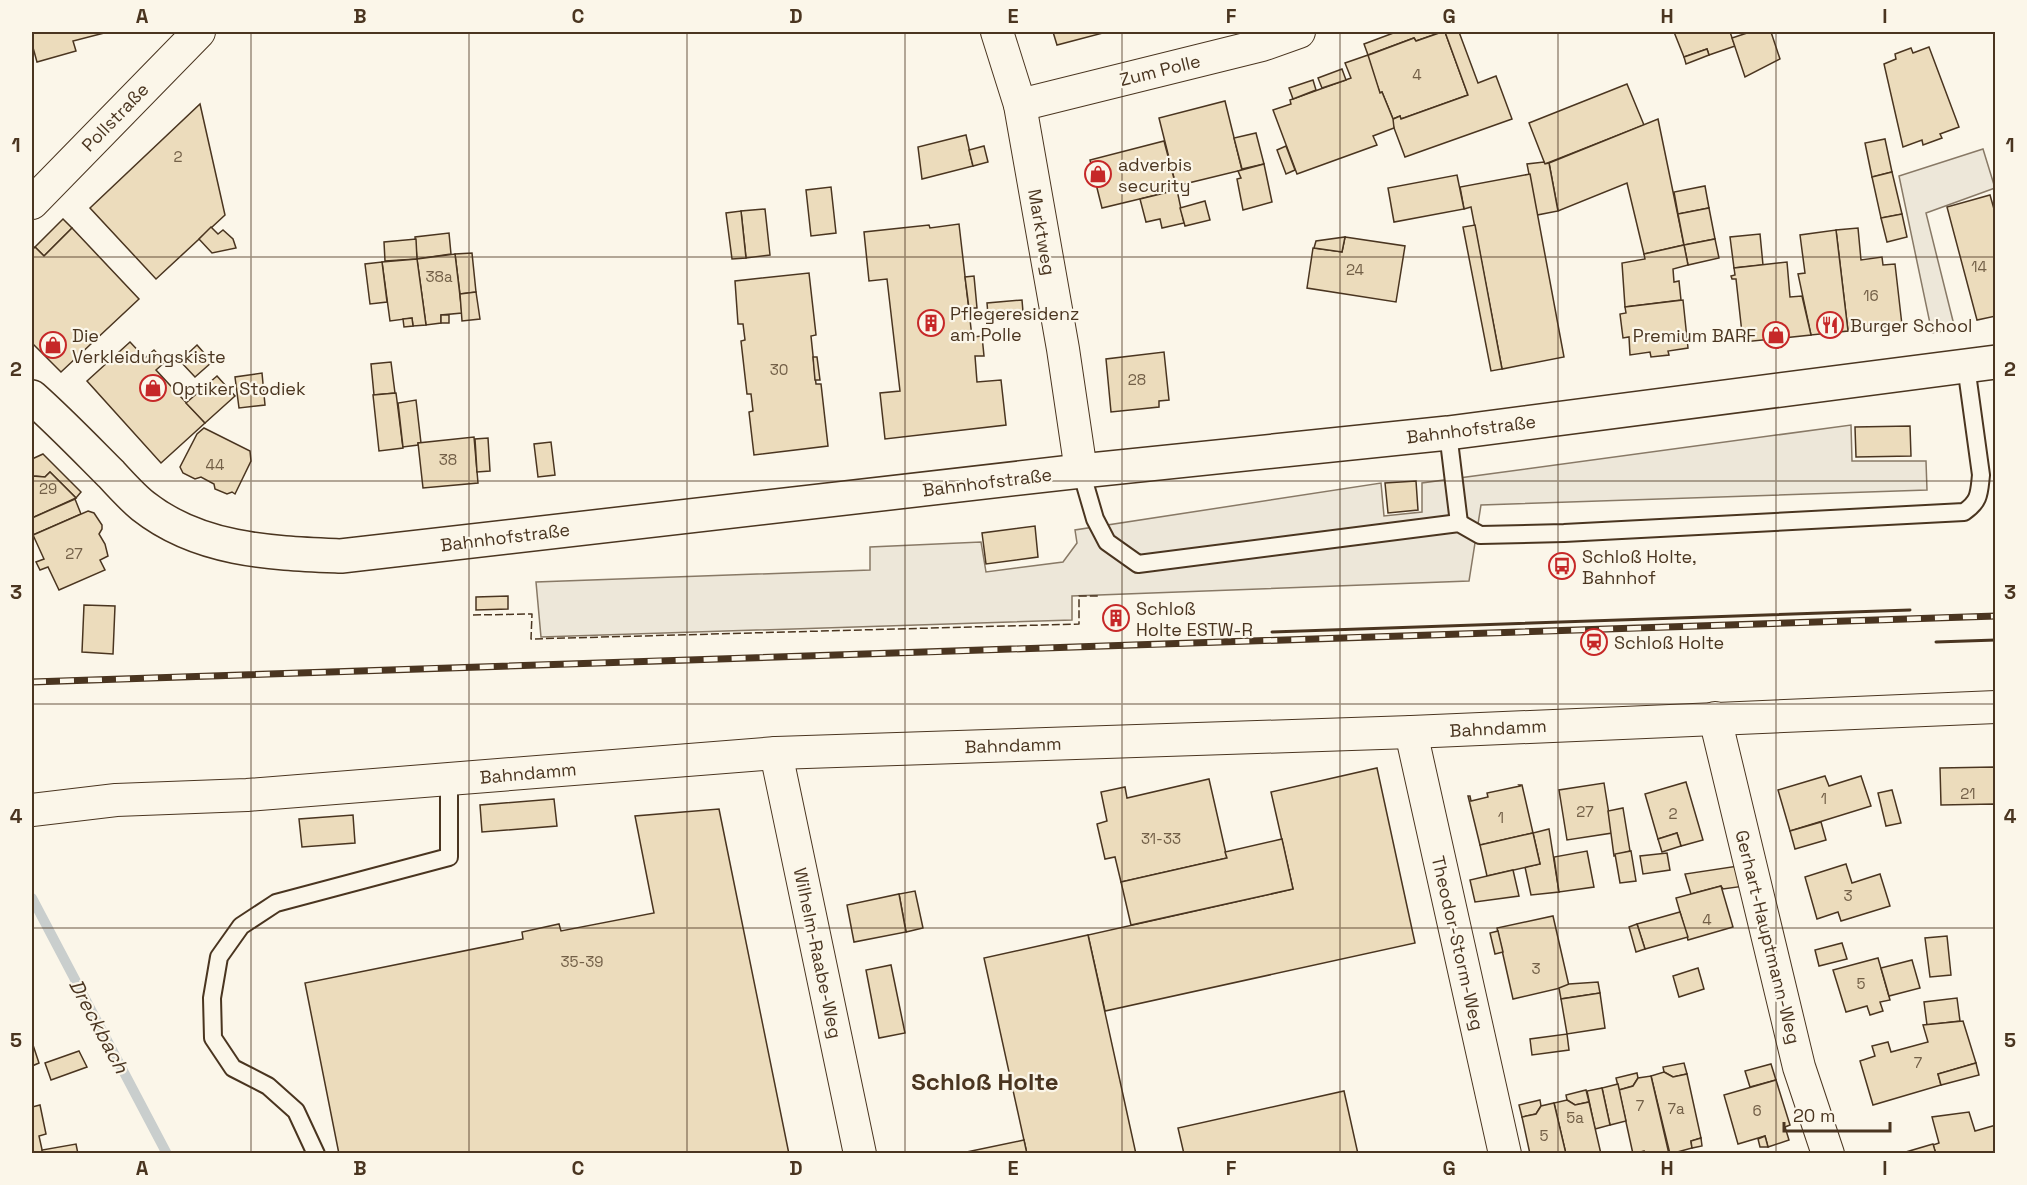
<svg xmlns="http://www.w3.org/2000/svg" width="2027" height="1185" viewBox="0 0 2027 1185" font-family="'Space Grotesk',sans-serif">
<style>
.parking{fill:#ede7d9;stroke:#887966;stroke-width:1.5}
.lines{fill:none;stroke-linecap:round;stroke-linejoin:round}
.stream{stroke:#c9cecd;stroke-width:10}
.building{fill:#ecdcbc;stroke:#4a3520;stroke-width:1.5}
.lane-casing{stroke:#4a3520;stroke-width:20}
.street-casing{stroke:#4a3520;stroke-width:34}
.secondary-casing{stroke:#4a3520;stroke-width:36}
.lane{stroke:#fbf6e9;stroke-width:16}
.street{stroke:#fbf6e9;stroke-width:32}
.secondary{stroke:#fbf6e9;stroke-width:33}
.rail-casing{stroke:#4a3520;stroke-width:7}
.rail{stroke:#fbf6e9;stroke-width:4.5;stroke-dasharray:14;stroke-linecap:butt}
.fence{stroke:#4a3520;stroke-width:1.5;stroke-dasharray:8 3;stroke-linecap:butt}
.wall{stroke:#4a3520;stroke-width:3}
.grid{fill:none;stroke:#4a3520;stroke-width:1.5;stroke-opacity:0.55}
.labels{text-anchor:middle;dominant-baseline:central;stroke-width:4.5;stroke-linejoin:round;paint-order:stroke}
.number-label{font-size:15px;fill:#725f47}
.street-label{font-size:18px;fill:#4a3520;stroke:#fbf6e9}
.poi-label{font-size:18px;fill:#4a3520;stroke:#fbf6e9;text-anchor:start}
.water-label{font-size:20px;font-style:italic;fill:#4a3520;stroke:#fbf6e9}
.district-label{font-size:24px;font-weight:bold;fill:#4a3520;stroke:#fbf6e9}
.neatline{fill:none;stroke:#4a3520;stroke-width:2}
.grid-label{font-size:20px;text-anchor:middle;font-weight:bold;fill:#4a3520}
</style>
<rect width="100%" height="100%" fill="#fbf6e9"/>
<g class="parking">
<polygon points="1983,149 1995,188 1926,213 1955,329 1932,333 1899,176"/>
<polygon points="1851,425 1852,461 1926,461 1927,490 1481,505 1469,581 1072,596 1072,620 541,637 536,582 870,570 870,547 981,542 986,572 1063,562 1077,543 1075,530 1381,483 1384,516 1422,512 1422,483"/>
</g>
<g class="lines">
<polyline class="stream" points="32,898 167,1154"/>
</g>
<g class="building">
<polygon points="32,32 108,32 73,41 76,51 37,62 32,44"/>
<polygon points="1053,32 1103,32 1103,33 1057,45"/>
<polygon points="1396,32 1442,32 1416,41 1414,38 1368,55 1364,44"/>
<polygon points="1442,32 1445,32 1468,95 1401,119 1400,116 1393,119 1382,92 1380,93 1366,56 1414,38 1416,41"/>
<polygon points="1445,32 1459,32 1478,83 1496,76 1512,119 1405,157 1391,120 1400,116 1401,119 1468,95"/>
<polygon points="1674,32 1730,32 1735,46 1709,55 1707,49 1684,57"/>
<polygon points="1750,32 1771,32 1780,59 1745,77 1732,38"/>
<polygon points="1929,47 1959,127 1940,134 1942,138 1923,145 1922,140 1903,147 1884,64 1896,59 1895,54 1911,48 1913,53"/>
<polygon points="1707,49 1709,55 1686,64 1684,57"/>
<polygon points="1368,55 1380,93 1382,92 1393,119 1394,128 1373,136 1377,145 1297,174 1273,110 1291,104 1290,100 1351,78 1345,63"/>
<polygon points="1342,69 1346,80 1322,88 1318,78"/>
<polygon points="1313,80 1316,90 1293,99 1289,88"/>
<polygon points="1627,84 1644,125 1545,164 1529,123"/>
<polygon points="1225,101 1242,170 1176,186 1159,118"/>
<polygon points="200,104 225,215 156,279 90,208"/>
<polygon points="1658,119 1684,245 1644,254 1627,183 1558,211 1549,163"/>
<polygon points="1256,133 1264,164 1242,169 1234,138"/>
<polygon points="966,135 973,166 922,179 918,147"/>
<polygon points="1885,139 1892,172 1872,177 1865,143"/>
<polygon points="1164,141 1177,190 1102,208 1090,160"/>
<polygon points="984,146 988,162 973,166 969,150"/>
<polygon points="1286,146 1295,170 1286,174 1277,150"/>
<polygon points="1544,162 1545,164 1549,163 1558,211 1537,215 1527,164"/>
<polygon points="1264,164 1272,202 1243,210 1237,179 1241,178 1238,171"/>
<polygon points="1892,172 1902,214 1881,218 1872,177"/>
<polygon points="1530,174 1564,357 1502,369 1471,207 1464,209 1460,187"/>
<polygon points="1457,175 1464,209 1394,222 1388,188"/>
<polygon points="1705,186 1709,208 1678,214 1674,192"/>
<polygon points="831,187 836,233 811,236 806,190"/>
<polygon points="1177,190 1184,223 1162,228 1160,219 1146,222 1140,199"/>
<polygon points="1990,195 1996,216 1996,316 1977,320 1947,207"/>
<polygon points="1205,201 1210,220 1185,226 1180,208"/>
<polygon points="1709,208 1715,239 1684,245 1678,214"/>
<polygon points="765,209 770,255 746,258 741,211"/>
<polygon points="741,211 746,258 732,259 726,213"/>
<polygon points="1902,214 1907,237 1887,242 1881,218"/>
<polygon points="63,219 72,228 44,256 35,247"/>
<polygon points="959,224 972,337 982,336 984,356 975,356 977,382 1001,380 1006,425 885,439 880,393 900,391 887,279 869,281 864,232 929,225 930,228"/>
<polygon points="1475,225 1502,369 1491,371 1463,227"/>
<polygon points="211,227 218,234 223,230 233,239 236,248 212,253 199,239"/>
<polygon points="72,228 139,299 61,372 32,343 32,250 35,247 44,256"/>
<polygon points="1858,228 1861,260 1882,257 1883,265 1895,264 1902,325 1848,331 1836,230"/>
<polygon points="1836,230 1848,331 1811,335 1798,274 1805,273 1800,235"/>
<polygon points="449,233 451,254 417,259 415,237"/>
<polygon points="1760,234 1763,265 1734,268 1730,237"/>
<polygon points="1345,237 1405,246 1396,302 1307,288 1313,248 1342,252"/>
<polygon points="1345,237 1342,252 1314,248 1316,241"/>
<polygon points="416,239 417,259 385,261 384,242"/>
<polygon points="1715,239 1719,258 1688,265 1684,245"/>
<polygon points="1684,245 1688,265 1673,269 1674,282 1679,281 1681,300 1625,307 1622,263 1645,259 1644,254"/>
<polygon points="472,253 476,292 460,294 455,254"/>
<polygon points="455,254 462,313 441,315 441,323 426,325 417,259"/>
<polygon points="417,259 426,325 413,326 412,318 390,321 382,262"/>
<polygon points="382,262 387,302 370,304 365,264"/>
<polygon points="1787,262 1790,297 1802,296 1811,335 1743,342 1736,279 1732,279 1731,276 1735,275 1734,268"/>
<polygon points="809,273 816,335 811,336 816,384 821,384 828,446 754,455 749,412 753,411 751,394 747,394 741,341 745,340 743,324 738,324 735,281"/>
<polygon points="974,276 977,308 969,308 965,277"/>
<polygon points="476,292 480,319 462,321 460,294"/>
<polygon points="1022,300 1023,312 988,315 987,303"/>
<polygon points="1683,300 1688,348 1668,351 1669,355 1651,357 1650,352 1630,355 1629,337 1623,338 1620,314 1626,313 1625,307"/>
<rect x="441" y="315" width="8" height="8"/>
<polygon points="412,318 413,326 404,327 403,319"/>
<polygon points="130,342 145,358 154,350 165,362 156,370 205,423 161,463 87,381"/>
<polygon points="197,345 212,362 195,377 180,361"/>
<polygon points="1164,352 1169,400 1159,401 1159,407 1111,412 1106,359"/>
<polygon points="813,357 817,357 820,380 815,380"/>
<polygon points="391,362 395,393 374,395 371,364"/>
<polygon points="262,373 265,405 239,408 235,377"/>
<polygon points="217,376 235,396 205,423 186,403"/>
<polygon points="396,393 403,448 379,451 373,395"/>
<polygon points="416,400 421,443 418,443 418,445 403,447 398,403"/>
<polygon points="1910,426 1911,456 1856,457 1855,427"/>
<polygon points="204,428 250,451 251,461 235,494 232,492 227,494 215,489 214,484 201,477 195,479 183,473 180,467 197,434"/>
<polygon points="474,437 478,483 423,488 418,443"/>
<polygon points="488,438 490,471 477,472 475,439"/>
<polygon points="551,442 555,475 538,477 534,444"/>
<polygon points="43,454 81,492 76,498 50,472 45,477 33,476 32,459"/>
<polygon points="50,472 76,498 32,518 32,473 33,476 45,477"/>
<polygon points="1416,481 1418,510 1388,513 1385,483"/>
<polygon points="75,499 81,514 33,535 34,537 32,540 32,518"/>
<polygon points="88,511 94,513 102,525 102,529 99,534 105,544 108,556 100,560 105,570 59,590 48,567 40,570 36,562 44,559 33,535"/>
<polygon points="1035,526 1038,557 986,564 982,533"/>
<polygon points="508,596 508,609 476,610 476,597"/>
<polygon points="84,605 115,606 113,654 82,652"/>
<polygon points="1106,611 1125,611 1126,624 1107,625"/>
<polygon points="1994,767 1996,810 1994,804 1941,805 1940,768"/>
<polygon points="1377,768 1415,943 1105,1011 1088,935 1293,889 1271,792"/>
<polygon points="1825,776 1829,786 1861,776 1871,806 1790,831 1778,790"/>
<polygon points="1209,779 1227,858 1121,882 1115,857 1105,859 1097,824 1107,821 1101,792 1125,787 1127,798"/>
<polygon points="1686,782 1703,840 1681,846 1677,833 1658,839 1645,794"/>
<polygon points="1604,783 1612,833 1567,840 1559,790"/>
<polygon points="1519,785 1522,785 1533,833 1480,845 1468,796 1470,796 1471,801 1488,797 1487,793 1520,786"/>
<polygon points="1892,790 1901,823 1886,826 1878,793"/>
<polygon points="554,799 557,826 482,832 480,805"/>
<polygon points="1623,808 1630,851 1614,856 1608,811"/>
<polygon points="719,809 789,1154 339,1154 305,983 523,939 522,932 559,924 561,931 654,913 635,816"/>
<polygon points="353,815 355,843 302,847 299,819"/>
<polygon points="1821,822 1826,840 1795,849 1790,831"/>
<polygon points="1549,829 1559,892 1531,895 1525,867 1540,864 1533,833"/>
<polygon points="1533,833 1540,864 1487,876 1480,845"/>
<polygon points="1677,833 1681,846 1662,852 1658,839"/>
<polygon points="1282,839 1293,889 1131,925 1121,882 1227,858 1225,852"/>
<polygon points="1587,851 1594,887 1559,892 1554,857"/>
<polygon points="1631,851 1636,881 1620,883 1615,854"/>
<polygon points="1667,853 1670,870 1643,874 1640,856"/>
<polygon points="1846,864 1852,883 1880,874 1890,906 1841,921 1838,912 1817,919 1805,877"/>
<polygon points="1738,866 1745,886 1723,889 1721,886 1691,894 1685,874"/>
<polygon points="1513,870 1519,896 1475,902 1470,880"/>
<polygon points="1721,886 1733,927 1688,940 1676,898"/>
<polygon points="915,891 923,928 906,932 899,894"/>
<polygon points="899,894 906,932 854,942 847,905"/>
<polygon points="1680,912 1688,937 1645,949 1637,924"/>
<polygon points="1553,916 1569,986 1513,999 1497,928"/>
<polygon points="1637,924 1645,949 1636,952 1629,927"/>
<polygon points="1498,931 1503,952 1495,954 1490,933"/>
<polygon points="1088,935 1136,1154 1027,1154 984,958"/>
<polygon points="1947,936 1951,975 1930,977 1925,938"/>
<polygon points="1842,943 1847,959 1819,966 1815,950"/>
<polygon points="1878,958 1890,1000 1880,1002 1883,1011 1870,1015 1867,1006 1846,1012 1833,970"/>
<polygon points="1912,960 1920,988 1889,996 1881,968"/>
<polygon points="891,965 905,1033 879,1038 866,970"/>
<polygon points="1698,968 1704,989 1679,997 1673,976"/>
<polygon points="1598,982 1600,993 1561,999 1559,988 1569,984"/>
<polygon points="1600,993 1605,1028 1567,1034 1561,999"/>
<polygon points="1957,998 1960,1021 1927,1025 1924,1002"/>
<polygon points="1963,1021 1976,1063 1938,1074 1941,1085 1873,1105 1860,1061 1875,1056 1872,1046 1888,1042 1891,1052 1928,1042 1923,1025"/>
<polygon points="1567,1034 1569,1050 1532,1055 1530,1039"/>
<polygon points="32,1042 39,1063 32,1066"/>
<polygon points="79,1051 87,1067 51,1080 45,1063"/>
<polygon points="1684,1063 1687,1074 1673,1077 1664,1072 1663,1067"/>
<polygon points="1976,1063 1979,1075 1941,1085 1938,1074"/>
<polygon points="1771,1064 1776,1080 1750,1087 1745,1071"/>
<polygon points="1664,1072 1673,1077 1687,1074 1701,1138 1691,1141 1692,1148 1670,1154 1651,1076"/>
<polygon points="1637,1073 1638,1078 1633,1086 1619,1090 1616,1078"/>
<polygon points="1651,1076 1669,1154 1644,1154 1644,1151 1633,1154 1619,1090 1633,1086 1638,1078"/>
<polygon points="1776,1080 1790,1125 1785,1127 1789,1140 1768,1147 1765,1136 1738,1144 1724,1095"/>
<polygon points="1618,1084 1626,1121 1610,1125 1602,1088"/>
<polygon points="1602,1088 1610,1125 1595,1129 1587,1091"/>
<polygon points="1586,1090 1589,1102 1575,1105 1567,1100 1566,1095"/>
<polygon points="1344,1091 1358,1154 1184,1154 1178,1128"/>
<polygon points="1540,1100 1541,1106 1536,1114 1522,1117 1519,1105"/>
<polygon points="1567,1100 1575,1105 1589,1102 1601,1154 1566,1154 1554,1103"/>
<polygon points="1554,1103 1566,1154 1530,1154 1522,1117 1536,1114 1541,1106"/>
<polygon points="40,1105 46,1134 39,1136 43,1154 32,1154 32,1107"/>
<polygon points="1969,1112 1975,1131 1996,1125 1996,1154 1936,1154 1933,1145 1939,1143 1932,1117"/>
<polygon points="1765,1136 1768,1147 1760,1147 1758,1139"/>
<polygon points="1701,1138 1702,1146 1692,1148 1691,1141"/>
<polygon points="1024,1140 1027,1154 957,1154"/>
<polygon points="76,1144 78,1154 43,1154 42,1150"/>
<polygon points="1933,1144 1936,1154 1899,1154"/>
</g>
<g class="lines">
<defs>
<g id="lane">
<polyline points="1448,433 1459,523"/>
<path d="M1081 471 1095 519 1107 542 1138 564 1459 523 1480 535 1564 533 1964 512C1980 501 1979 493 1981 475L1966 366"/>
<polyline points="316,1154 296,1111 268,1086 233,1068 213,1038 212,998 219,957 241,926 276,903 449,857 449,779"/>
</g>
<g id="street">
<polyline points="997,32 1020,105 1063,349 1081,471"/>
<polyline points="1020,105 1262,45 1299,32"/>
<polyline points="32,203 199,32"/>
<polyline points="1715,718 1799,1067 1828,1154"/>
<polyline points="1411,732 1505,1154"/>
<polyline points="776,753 860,1154"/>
<polyline points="32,810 116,800 247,795 776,753 1411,732 1996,707"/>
</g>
<path id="secondary" d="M32 397C59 421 85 448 111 474 121 485 132 497 143 506 200 551 272 553 341 556L1081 471 1448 433 1996 362"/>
</defs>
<use href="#lane" class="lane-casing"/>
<use href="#street" class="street-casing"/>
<use href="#secondary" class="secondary-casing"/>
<use href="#lane" class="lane"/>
<use href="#street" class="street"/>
<use href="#secondary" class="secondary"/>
<defs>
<polyline id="rail" points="32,682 1996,616"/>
</defs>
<use href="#rail" class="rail-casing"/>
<use href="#rail" class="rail"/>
<polyline class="fence" points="473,615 532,614 531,639 1079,624 1079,596 1100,596"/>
<g class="wall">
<polyline points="1272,632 1910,610"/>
<polyline points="1936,642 1996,640"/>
</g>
</g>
<path class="grid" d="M251 32V1154M469 32V1154M687 32V1154M905 32V1154M1122 32V1154M1340 32V1154M1558 32V1154M1776 32V1154M32 257H1996M32 481H1996M32 704H1996M32 928H1996"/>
<defs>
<symbol id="shop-ring" viewBox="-11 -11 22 22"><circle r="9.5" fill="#fbf6e9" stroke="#c62828" stroke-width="1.5"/><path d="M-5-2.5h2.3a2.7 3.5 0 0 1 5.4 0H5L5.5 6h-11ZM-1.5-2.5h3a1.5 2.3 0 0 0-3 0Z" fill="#c62828"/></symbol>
<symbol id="building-ring" viewBox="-11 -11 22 22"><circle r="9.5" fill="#fbf6e9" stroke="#c62828" stroke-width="1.5"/><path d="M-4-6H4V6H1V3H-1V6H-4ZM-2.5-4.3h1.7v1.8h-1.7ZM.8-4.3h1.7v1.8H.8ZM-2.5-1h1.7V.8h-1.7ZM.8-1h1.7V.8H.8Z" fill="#c62828"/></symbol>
<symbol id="restaurant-ring" viewBox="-11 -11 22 22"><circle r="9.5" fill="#fbf6e9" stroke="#c62828" stroke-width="1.5"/><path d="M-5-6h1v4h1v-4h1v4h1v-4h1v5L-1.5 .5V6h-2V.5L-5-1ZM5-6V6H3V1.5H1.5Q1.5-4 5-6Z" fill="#c62828"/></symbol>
<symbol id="bus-ring" viewBox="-11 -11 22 22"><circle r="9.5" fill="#fbf6e9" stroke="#c62828" stroke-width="1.5"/><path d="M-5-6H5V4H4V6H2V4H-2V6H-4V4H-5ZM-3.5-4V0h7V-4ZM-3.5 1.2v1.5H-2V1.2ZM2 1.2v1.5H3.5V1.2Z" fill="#c62828"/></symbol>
<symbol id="station-ring" viewBox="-11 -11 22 22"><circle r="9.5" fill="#fbf6e9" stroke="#c62828" stroke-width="1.5"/><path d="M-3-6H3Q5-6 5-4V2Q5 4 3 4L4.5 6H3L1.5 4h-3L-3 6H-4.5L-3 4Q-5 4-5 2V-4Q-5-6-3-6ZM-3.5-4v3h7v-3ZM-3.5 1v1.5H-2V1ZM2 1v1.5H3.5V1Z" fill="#c62828"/></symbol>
</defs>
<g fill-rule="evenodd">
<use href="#shop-ring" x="1083" y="159" width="30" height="30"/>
<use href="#building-ring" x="916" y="308" width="30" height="30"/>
<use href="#restaurant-ring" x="1815" y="310" width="30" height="30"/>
<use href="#shop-ring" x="1761" y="320" width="30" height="30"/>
<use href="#shop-ring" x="38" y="330" width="30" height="30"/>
<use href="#shop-ring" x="138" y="373" width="30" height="30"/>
<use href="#bus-ring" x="1547" y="551" width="30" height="30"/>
<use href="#building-ring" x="1101" y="603" width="30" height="30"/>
<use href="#station-ring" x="1579" y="627" width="30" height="30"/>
</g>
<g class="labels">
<g class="number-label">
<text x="1417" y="74">4</text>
<text x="178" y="156">2</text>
<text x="1979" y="266">14</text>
<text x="1355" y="269">24</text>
<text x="439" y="276">38a</text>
<text x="1871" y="295">16</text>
<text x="779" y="369">30</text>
<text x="1137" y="379">28</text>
<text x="448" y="459">38</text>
<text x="215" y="464">44</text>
<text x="48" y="488">29</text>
<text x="74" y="553">27</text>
<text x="1968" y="793">21</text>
<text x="1824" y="798">1</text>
<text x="1585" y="811">27</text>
<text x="1673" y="813">2</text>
<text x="1501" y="817">1</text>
<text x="1161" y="838">31-33</text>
<text x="1848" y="895">3</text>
<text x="1707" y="919">4</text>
<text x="582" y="961">35-39</text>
<text x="1536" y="968">3</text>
<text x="1861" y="983">5</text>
<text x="1918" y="1062">7</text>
<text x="1640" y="1105">7</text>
<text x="1676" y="1108">7a</text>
<text x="1757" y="1110">6</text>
<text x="1575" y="1117">5a</text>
<text x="1544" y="1135">5</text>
</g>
<g class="street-label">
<text transform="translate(1160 70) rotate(-14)">Zum Polle</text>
<text transform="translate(115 117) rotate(-46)">Pollstraße</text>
<text transform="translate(1042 232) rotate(80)">Marktweg</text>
<text transform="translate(1471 429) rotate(-7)">Bahnhofstraße</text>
<text transform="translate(987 482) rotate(-7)">Bahnhofstraße</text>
<text transform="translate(505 537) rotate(-7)">Bahnhofstraße</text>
<text transform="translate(1498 728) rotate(-3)">Bahndamm</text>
<text transform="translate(1013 745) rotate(-2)">Bahndamm</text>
<text transform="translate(528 773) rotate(-5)">Bahndamm</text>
<text transform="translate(1768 937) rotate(76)">Gerhart-Hauptmann-Weg</text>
<text transform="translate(1458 943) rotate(77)">Theodor-Storm-Weg</text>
<text transform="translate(818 953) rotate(78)">Wilhelm-Raabe-Weg</text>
</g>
<g class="poi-label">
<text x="1118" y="164">adverbis<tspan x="1118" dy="21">security</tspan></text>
<text x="950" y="313">Pflegeresidenz<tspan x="950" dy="21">am Polle</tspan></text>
<text x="1850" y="325">Burger School</text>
<text x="72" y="335">Die<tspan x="72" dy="21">Verkleidungskiste</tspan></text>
<text x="1756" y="335" text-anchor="end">Premium BARF</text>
<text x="172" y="388">Optiker Stodiek</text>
<text x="1582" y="556">Schloß Holte,<tspan x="1582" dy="21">Bahnhof</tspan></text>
<text x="1136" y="608">Schloß<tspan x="1136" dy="21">Holte ESTW-R</tspan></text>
<text x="1614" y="642">Schloß Holte</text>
</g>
<g class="water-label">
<text transform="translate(99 1026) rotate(62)">Dreckbach</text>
</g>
<g class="district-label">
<text x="985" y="1081">Schloß Holte</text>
</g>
</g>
<rect width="2027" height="1185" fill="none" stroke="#fbf6e9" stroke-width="66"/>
<path d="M1784 1122v9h106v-9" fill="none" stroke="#4a3520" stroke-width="3"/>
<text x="1793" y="1122" font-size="18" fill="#4a3520" stroke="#fbf6e9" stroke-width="4.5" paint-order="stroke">20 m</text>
<rect x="33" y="33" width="1961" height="1119" class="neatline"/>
<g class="grid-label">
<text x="142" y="23">A</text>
<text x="360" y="23">B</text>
<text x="578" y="23">C</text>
<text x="796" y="23">D</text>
<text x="1013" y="23">E</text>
<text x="1231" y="23">F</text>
<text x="1449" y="23">G</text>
<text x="1667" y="23">H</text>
<text x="1885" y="23">I</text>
<text x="16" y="152">1</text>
<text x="2010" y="152">1</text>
<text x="16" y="376">2</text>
<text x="2010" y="376">2</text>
<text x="16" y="599">3</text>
<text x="2010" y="599">3</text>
<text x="16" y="823">4</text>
<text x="2010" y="823">4</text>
<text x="16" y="1047">5</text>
<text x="2010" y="1047">5</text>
<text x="142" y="1175">A</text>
<text x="360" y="1175">B</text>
<text x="578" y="1175">C</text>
<text x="796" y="1175">D</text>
<text x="1013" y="1175">E</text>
<text x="1231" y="1175">F</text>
<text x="1449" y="1175">G</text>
<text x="1667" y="1175">H</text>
<text x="1885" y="1175">I</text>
</g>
</svg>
